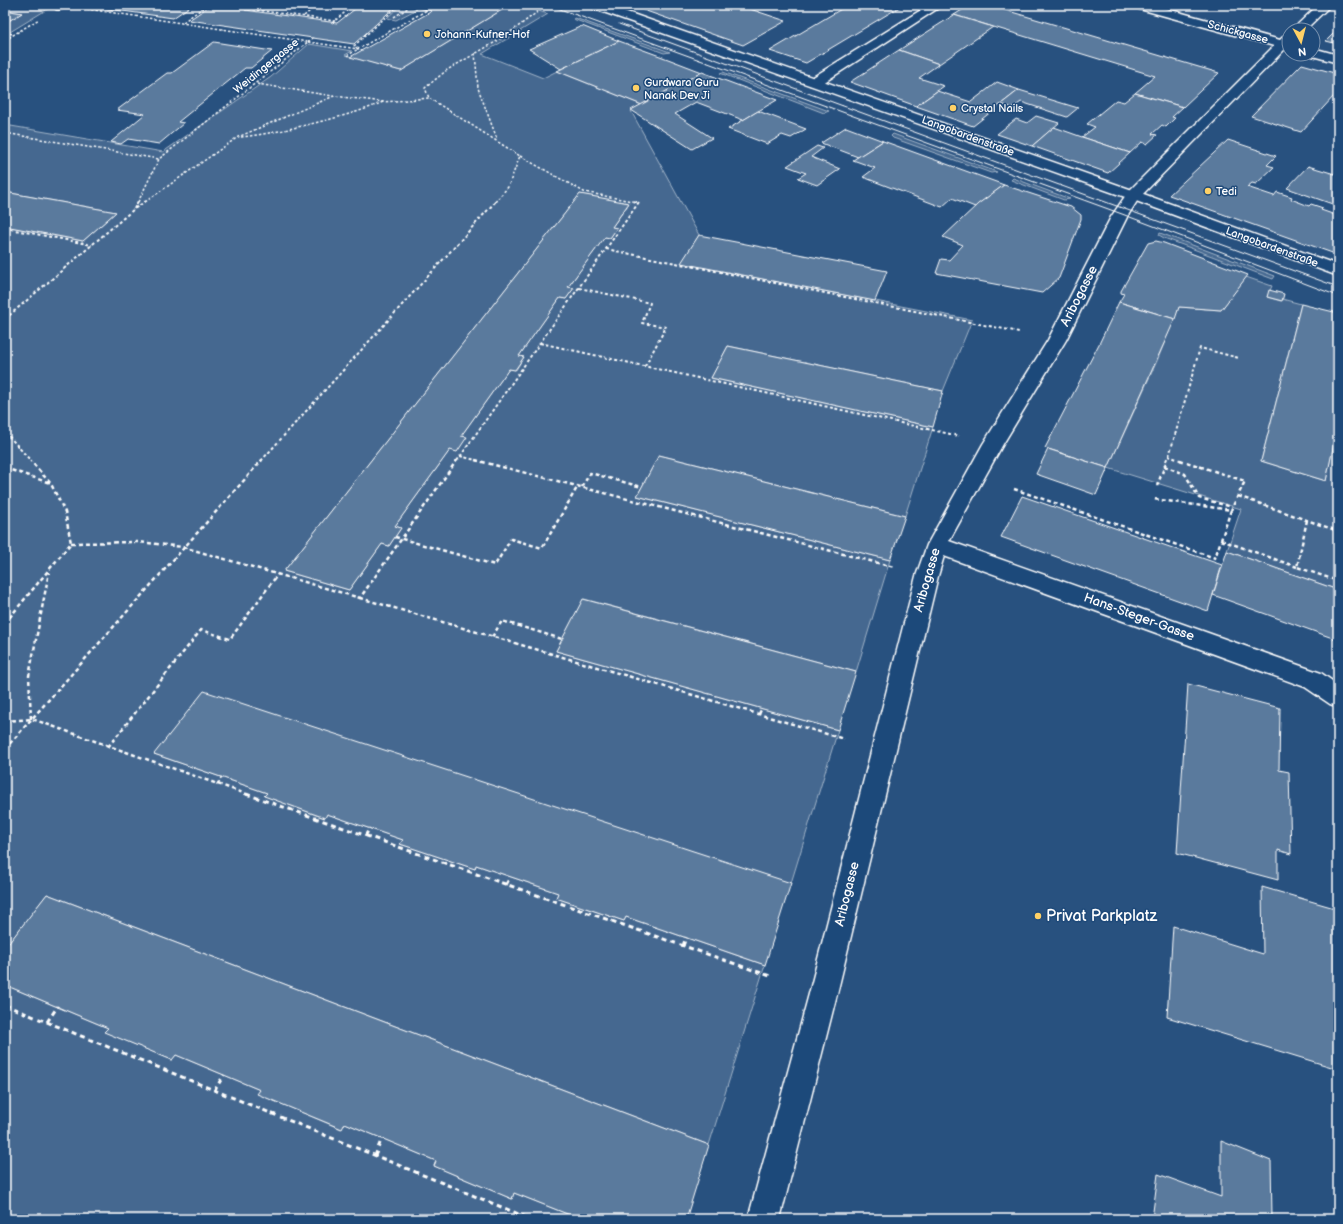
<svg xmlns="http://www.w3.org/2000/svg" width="1343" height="1224" viewBox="0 0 1343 1224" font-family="'Balsamiq Sans',sans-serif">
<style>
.green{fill:#446890;stroke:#a2b4c8;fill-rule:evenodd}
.building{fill:#5a7a9d;stroke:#fff}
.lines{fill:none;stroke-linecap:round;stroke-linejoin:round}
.lane-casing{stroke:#fff;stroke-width:3}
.street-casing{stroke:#fff;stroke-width:3}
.secondary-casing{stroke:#fff;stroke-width:3}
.path-far3{stroke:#fff;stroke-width:1.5;stroke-dasharray:2.5 2;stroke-linecap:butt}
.path-far2{stroke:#fff;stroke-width:2;stroke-dasharray:3 2.5;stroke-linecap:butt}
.path-far1{stroke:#fff;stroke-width:2.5;stroke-dasharray:4 3;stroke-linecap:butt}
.path{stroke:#fff;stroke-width:3;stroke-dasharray:5 4;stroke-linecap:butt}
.lane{fill:#1f4a7a;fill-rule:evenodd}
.street{fill:#1f4a7a;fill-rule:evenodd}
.secondary{fill:#1f4a7a;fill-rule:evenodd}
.tram{stroke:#fff;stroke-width:1}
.poi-dot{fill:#ffd166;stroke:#1f4a7a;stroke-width:1.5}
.labels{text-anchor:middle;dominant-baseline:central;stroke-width:3;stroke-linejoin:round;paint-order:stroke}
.far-street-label{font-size:11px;fill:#fff;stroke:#1f4a7a}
.far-poi-label{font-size:11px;fill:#fff;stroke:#1f4a7a;text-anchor:start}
.street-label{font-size:13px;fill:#fff;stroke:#1f4a7a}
.near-poi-label{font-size:16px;fill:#fff;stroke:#1f4a7a;text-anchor:start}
</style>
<rect width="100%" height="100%" fill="#28517f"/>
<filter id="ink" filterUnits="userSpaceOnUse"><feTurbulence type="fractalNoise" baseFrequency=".025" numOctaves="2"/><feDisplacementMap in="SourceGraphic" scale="8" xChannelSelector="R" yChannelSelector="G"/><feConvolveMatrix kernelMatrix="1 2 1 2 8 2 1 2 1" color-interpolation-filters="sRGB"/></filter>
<g filter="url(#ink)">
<g class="green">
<polygon points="5,5 46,5 45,6 51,7 5,35 5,23 22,13 5,10"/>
<polygon points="401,5 417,9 396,20 387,18"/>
<path d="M510 5H520L548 14 482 54 543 78 557 71 642 105 631 111 699 235 682 263 972 320 943 391 728 346 711 378 933 427 905 516 659 455 637 496 890 560 856 672 584 599 556 651 838 730 791 883 154 754 267 793 265 796 324 818 327 814 403 840 400 844 475 869 476 865 558 893 556 898 624 921 626 917 765 965 709 1145 47 894 5 948V308L11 303 5 301V226L83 241 116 212 5 192V125L163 152 271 77 309 44 352 51 345 55 401 71ZM580 194 629 204 612 227 617 228 610 238 605 237 568 287 574 288 566 299 560 298 519 356 524 357 516 370 509 369 461 436 466 437 450 450 395 526 401 528 389 546 382 544 349 590 284 571Z"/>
<polygon points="575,18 670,52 664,53 573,19"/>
<polygon points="723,72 829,111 824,113 720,73"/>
<polygon points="893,134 997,172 991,173 893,138 891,136"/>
<polygon points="1013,178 1070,199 1064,200 1016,182 1011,180"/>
<polygon points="1160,233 1275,276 1273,279 1164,238 1159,235"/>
<polygon points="1246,277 1272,286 1267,297 1281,301 1282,299 1301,304 1261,461 1326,481 1338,424 1338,590 1227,551 1241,509 1108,468 1157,361 1179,307 1221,310"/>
<polygon points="5,985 108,1028 105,1032 172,1060 176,1055 260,1090 258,1094 341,1129 345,1123 436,1161 434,1166 512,1199 514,1193 580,1219 5,1219"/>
</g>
<g class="building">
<polygon points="79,5 192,5 173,18"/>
<polygon points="211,5 252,5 245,10 337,23 360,5 397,5 354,44 189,20"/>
<polygon points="406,5 510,5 401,71 350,57 432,11"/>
<polygon points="629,5 738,5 786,21 743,45"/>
<polygon points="848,5 903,5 806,63 770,51"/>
<polygon points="970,5 988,5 1219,73 1183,107 1135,93 1155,76 954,15"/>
<polygon points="5,10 22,13 5,23"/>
<polygon points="954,15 993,27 939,64 899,50"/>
<polygon points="582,26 619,41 561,69 529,49"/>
<polygon points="1338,29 1338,44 1326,41"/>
<polygon points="619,41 668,59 702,72 642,105 557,71"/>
<polygon points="214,42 272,51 251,68 245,68 178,122 184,123 159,144 128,139 121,144 111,142 145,114 117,110 167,73 172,73"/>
<polygon points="899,50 939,64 919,78 944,86 916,106 850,82"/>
<polygon points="1302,64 1338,74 1338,97 1334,96 1301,132 1251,116"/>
<polygon points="702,72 777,100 743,120 696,102 675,114 712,138 692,149 631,110"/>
<polygon points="997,82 1019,90 973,126 916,106 937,91 971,102"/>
<polygon points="1019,90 1078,108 1067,117 1021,102 1013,108 1001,104"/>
<polygon points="1135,93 1183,107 1172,117 1175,118 1166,127 1162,125 1152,134 1157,135 1147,144 1142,142 1130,153 1082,137 1095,127 1087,124 1116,100 1124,102"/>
<polygon points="758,111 806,129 791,138 782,135 767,144 728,129"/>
<polygon points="1036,116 1059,123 1032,146 997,134 1016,119 1027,123"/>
<polygon points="846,127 878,139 883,141 858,157 821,143"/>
<polygon points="1054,127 1082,137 1130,153 1108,173 1032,146"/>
<polygon points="1228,140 1276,156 1267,165 1274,167 1256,184 1252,183 1247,187 1274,196 1277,192 1292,197 1291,199 1309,206 1311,204 1323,208 1321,210 1338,216 1338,255 1169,195"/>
<polygon points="883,141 996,182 1004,185 975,207 952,198 942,207 863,177 875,168 853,160"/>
<polygon points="817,146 823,148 811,157 840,169 817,185 798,178 806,173 787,166"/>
<polygon points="1308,166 1338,175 1338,195 1336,198 1338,198 1338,206 1287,188"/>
<polygon points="1004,185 1071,207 1081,215 1081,219 1059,278 1042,293 936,273 941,259 949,260 963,245 943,237 978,204"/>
<polygon points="5,192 116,212 83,241 5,226"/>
<polygon points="580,194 629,203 612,227 617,228 610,238 605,237 568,287 574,288 566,299 560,298 519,356 524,357 515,370 509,369 461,436 467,437 457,452 450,450 395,526 401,528 389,546 382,544 349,590 284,571"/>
<polygon points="699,235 887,271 875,301 681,263"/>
<polygon points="1156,241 1164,243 1248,275 1221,310 1179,307 1175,319 1119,302 1124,294 1121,293 1121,291 1148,243"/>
<polygon points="1269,290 1284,294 1282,301 1267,297"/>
<polygon points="1119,302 1175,319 1108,468 1045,448 1099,344"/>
<polygon points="1301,304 1338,313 1338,424 1326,481 1261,461"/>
<polygon points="728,346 943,391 933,427 711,378"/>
<polygon points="1048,449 1108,468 1096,495 1036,474"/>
<polygon points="659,455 905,516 890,560 637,496"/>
<polygon points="1022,496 1222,565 1208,611 1001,537"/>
<polygon points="1227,551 1338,590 1338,640 1213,595"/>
<polygon points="583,599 856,672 838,730 556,651"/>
<polygon points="1188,684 1280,708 1279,770 1289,772 1291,854 1278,850 1278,880 1177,853"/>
<polygon points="204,691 791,883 765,965 626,917 624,921 556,898 558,893 476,865 475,869 400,844 403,840 327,814 325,818 264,796 267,793 154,754"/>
<polygon points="1262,887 1338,909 1338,1069 1167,1017 1173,926 1263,954"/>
<polygon points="47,894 709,1145 686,1219 580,1219 514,1193 512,1199 434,1166 436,1161 345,1123 342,1129 257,1094 260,1090 176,1055 172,1060 104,1032 108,1028 5,985 5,948"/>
<polygon points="1221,1141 1271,1161 1272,1216 1281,1219 1152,1219 1158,1174 1221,1197"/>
</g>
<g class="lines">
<defs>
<path id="lane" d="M55 5H67C64 9 61 10 56 9Z"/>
<g id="street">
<polygon points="929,5 943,5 820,85 810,85 808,82 810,79"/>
<polygon points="1134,5 1153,5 1280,40 1285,35 1289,34 1289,50 1285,49 1139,198 1127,217 1066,340 1003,444 949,541 1321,673 1338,685 1338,707 1330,704 1305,687 944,556 938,576 837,994 780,1219 748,1219 809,994 916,576 927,545 983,444 1048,340 1111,217 1128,192 1274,46 1136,8"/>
<polygon points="1318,5 1331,5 1305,30 1292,30"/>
<polygon points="1313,48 1338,55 1338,63 1309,55 1313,54"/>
</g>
<polygon id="secondary" points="590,5 607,5 1138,192 1338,265 1338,276 1128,198 592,8"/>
</defs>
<use href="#lane" class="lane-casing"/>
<use href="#street" class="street-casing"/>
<use href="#secondary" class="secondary-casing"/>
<g class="path-far3">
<polyline points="255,5 250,9 335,21"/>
<polyline points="304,16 317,5"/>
<polyline points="394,17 411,6"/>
<polyline points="183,22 207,5"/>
<polyline points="332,23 354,5"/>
<polyline points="5,33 14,34"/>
<polyline points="5,40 39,19"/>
<polyline points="308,42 358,49 427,10"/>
<polyline points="308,42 313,38"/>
<polyline points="475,53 478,88 497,139"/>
<polyline points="347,56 358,49 354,46 399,5"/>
<polyline points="257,84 333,96"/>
<polyline points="5,133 159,159 308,42 88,9"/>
<path d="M241 137C270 134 298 127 327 120 346 115 365 110 383 102"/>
<polyline points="520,156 584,192 637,202"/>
<polyline points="138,202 159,159"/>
<polyline points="145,202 238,137 334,96 384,102 429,98"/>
<polyline points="495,202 508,187 520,156 429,98 425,88 447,70 504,37 540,10"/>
</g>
<g class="path-far2">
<polyline points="134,209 138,201"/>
<polyline points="5,228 92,245"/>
<polyline points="606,249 1019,332"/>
<polyline points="579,288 650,303 642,323 666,327 645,366"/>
<polyline points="5,319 134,209 146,201"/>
<polyline points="540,343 959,436"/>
<polyline points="5,432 31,461"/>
<polyline points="460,456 479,461"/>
<polyline points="1169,456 1200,348 1239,358"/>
<polyline points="261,461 496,201"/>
<polyline points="457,461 639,202 632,201"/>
<polyline points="1166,461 1168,456 1183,461"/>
</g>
<g class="path-far1">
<polyline points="475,460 894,567"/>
<polyline points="1180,460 1245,481 1231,510"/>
<polyline points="1164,466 1185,474 1199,498 1232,507"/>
<polyline points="5,468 50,483"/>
<polyline points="1157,486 1167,460"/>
<polyline points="582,487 590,473 642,487"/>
<polyline points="1014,489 1215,558 1231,510 1153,499"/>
<polyline points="1238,496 1338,531"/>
<polyline points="1307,520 1297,567 1338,581"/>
<polyline points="395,537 495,565 511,539 542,548 578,486"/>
<polyline points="1221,540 1297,567"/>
<polyline points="71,543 139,542 183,547 360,598 457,460"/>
<polyline points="360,598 844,739"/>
<polyline points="5,623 71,543 65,512 51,484 30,460"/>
<polyline points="492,637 502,621 562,639"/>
<polyline points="759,714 762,708"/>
<polyline points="31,719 29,676 49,572"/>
<polyline points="5,721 32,719 249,795"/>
<polyline points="108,747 201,630 230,639 278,574"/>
<polyline points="5,749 262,460"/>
<polyline points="217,785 222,777"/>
</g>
<g class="path">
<polyline points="246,794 773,977"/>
<polyline points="365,836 370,828"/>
<polyline points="506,885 510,877"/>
<polyline points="683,946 686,937"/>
<polyline points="5,1005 531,1219"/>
<polyline points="47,1022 58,1006"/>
<polyline points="214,1091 224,1075"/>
<polyline points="375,1156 382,1138"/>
</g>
<use href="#lane" class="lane"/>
<use href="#street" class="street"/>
<use href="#secondary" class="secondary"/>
<g class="tram">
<polyline points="549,5 1122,214 1338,296"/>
<polyline points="619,24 1338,287"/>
</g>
</g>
</g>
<g class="poi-dot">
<circle cx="427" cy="34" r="4"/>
<circle cx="636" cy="88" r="4"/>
<circle cx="953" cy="108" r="4"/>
<circle cx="1208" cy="191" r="4"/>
<circle cx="1038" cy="916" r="4"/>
</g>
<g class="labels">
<g class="far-street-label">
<text transform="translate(1238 32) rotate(15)">Schickgasse</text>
<text transform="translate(266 66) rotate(-39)">Weidingergasse</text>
<text transform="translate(968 136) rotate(20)">Langobardenstraße</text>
<text transform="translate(1272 247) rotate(20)">Langobardenstraße</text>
</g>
<g class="far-poi-label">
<text x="435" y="34">Johann-Kufner-Hof</text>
<text x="644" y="82">Gurdwara Guru<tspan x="644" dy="13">Nanak Dev Ji</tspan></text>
<text x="961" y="108">Crystal Nails</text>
<text x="1216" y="191">Tedi</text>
</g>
<g class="street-label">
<text transform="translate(1079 296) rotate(-63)">Aribogasse</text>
<text transform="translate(927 580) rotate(-74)">Aribogasse</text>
<text transform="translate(1139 617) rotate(20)">Hans-Steger-Gasse</text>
<text transform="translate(847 894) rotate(-76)">Aribogasse</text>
</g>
<g class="near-poi-label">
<text x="1046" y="916">Privat Parkplatz</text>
</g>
</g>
<rect width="1343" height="1224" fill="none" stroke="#1f4a7a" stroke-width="20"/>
<rect x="10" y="10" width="1323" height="1204" fill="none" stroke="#fff" stroke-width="1.5" filter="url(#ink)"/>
<g transform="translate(1301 42) rotate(173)"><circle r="19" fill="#1f4a7a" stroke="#7992af"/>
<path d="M0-3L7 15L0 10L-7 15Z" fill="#ffd166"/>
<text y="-6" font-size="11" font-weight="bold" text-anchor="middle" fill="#ffffff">N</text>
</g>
</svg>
